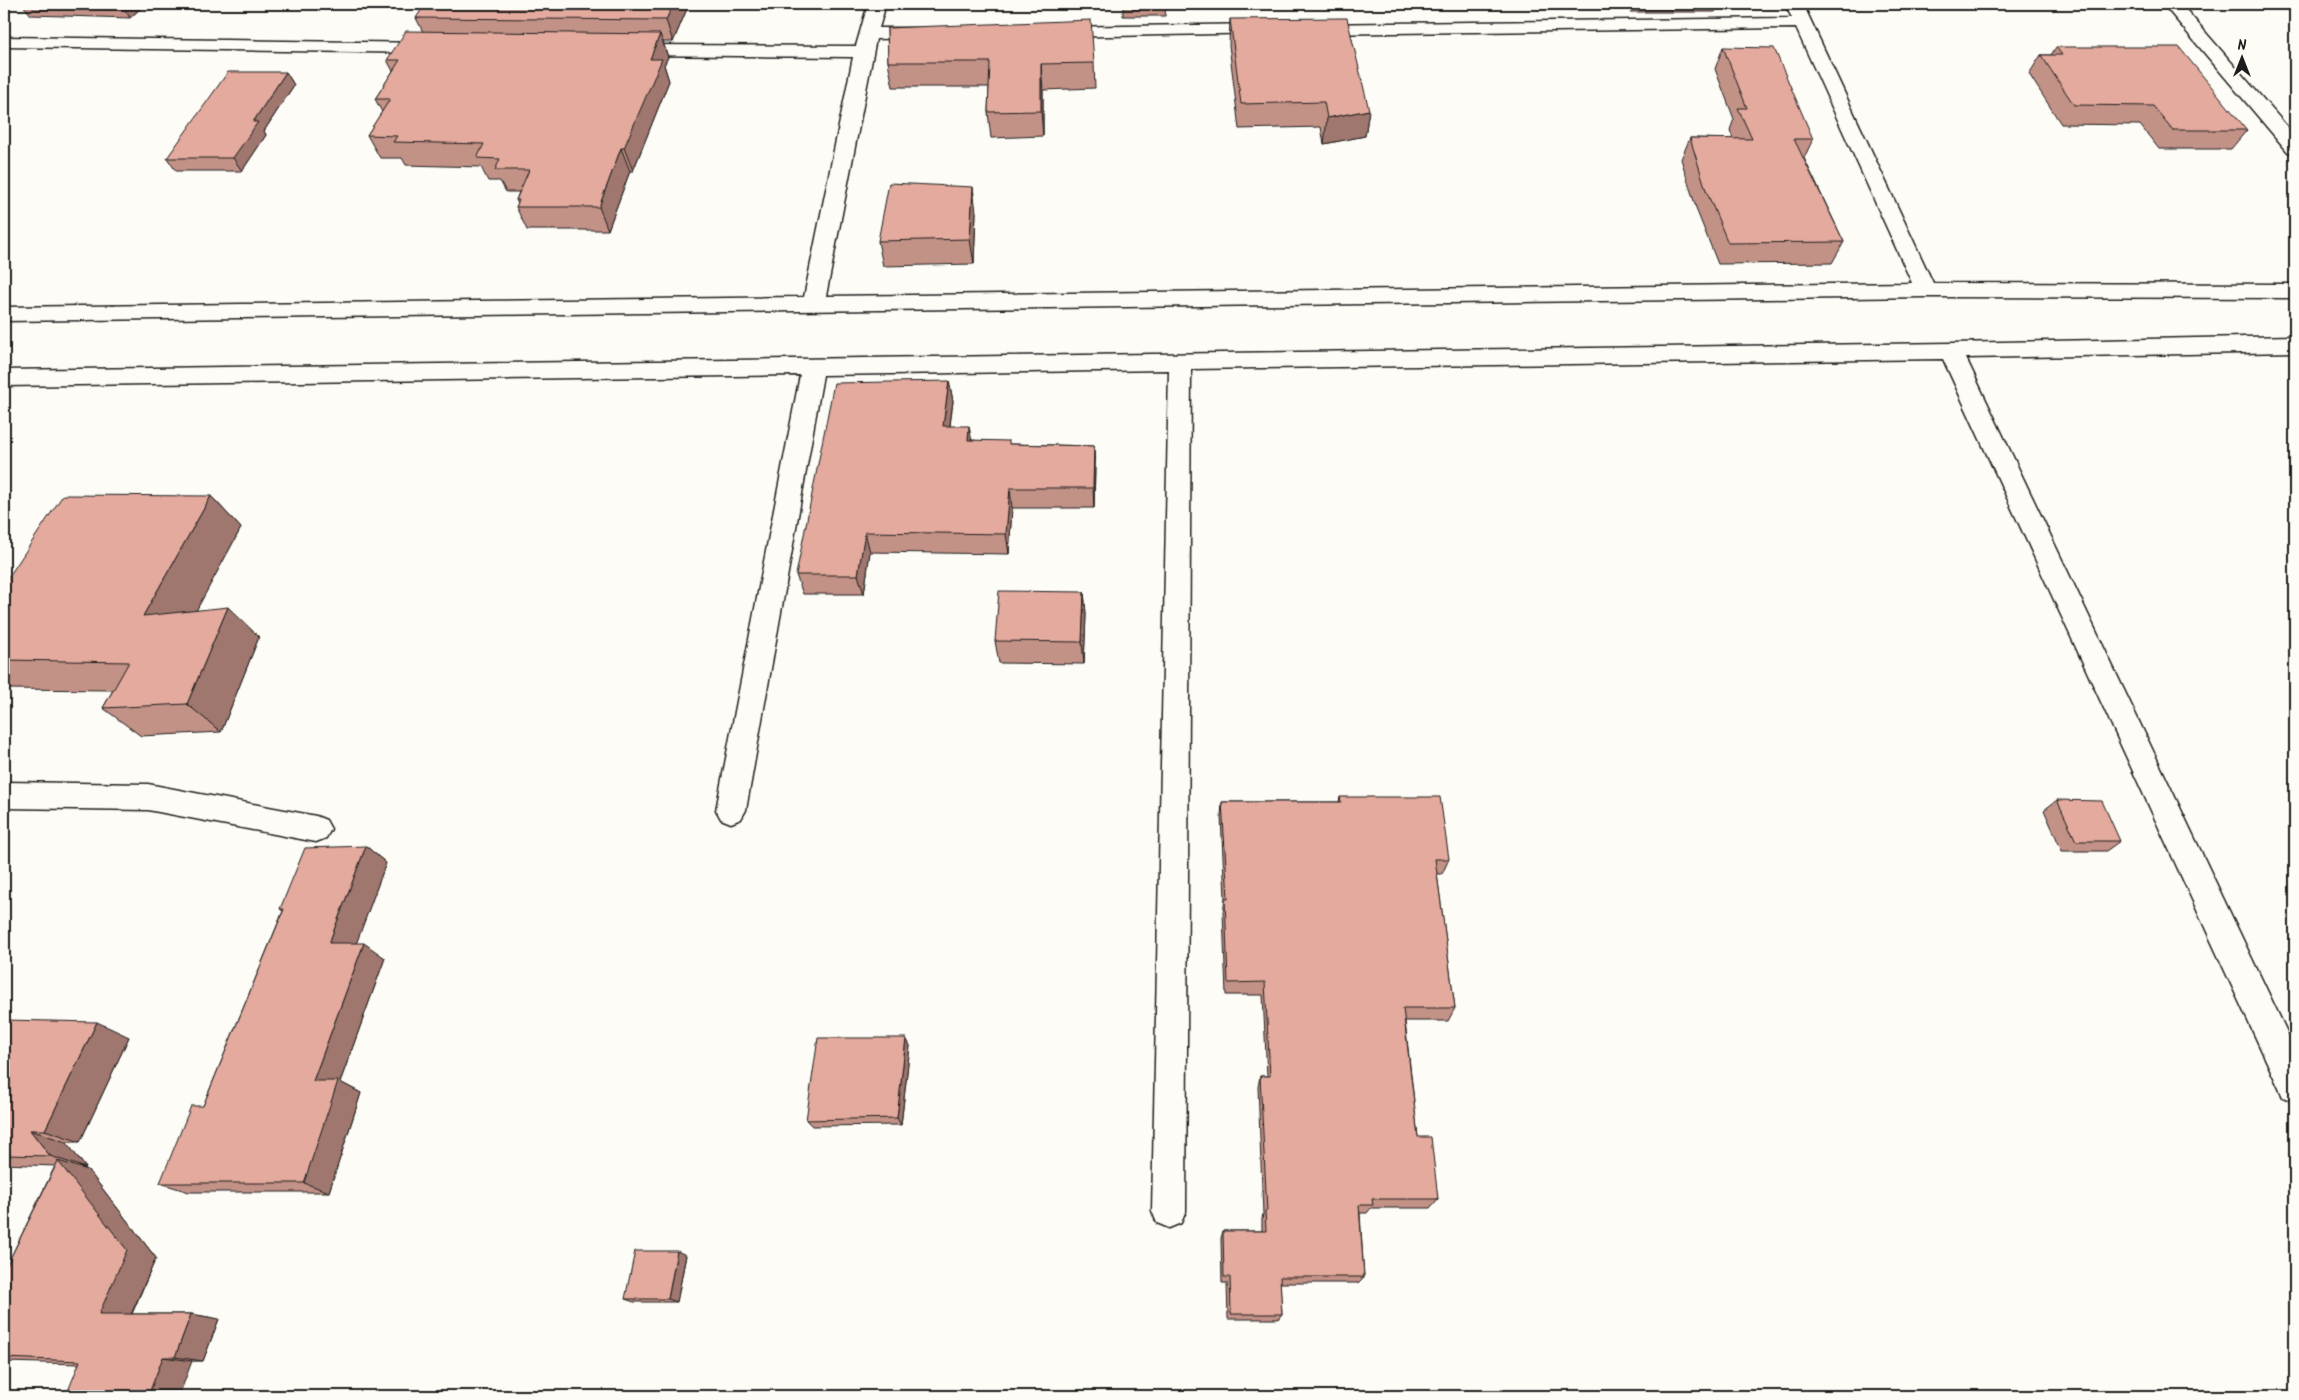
<svg xmlns="http://www.w3.org/2000/svg" width="2299" height="1400" viewBox="0 0 2299 1400" font-family="Kalam,sans-serif">
<style>
.lines{fill:none;stroke-linecap:round;stroke-linejoin:round}
.minor-casing{stroke:#1c1c1c;stroke-width:3}
.minor{fill:#fdfcf7;fill-rule:evenodd}
.wall{fill:#c39287;stroke:#1c1c1c}
.shaded-wall{fill:#9f776e;stroke:#1c1c1c}
.building{fill:#e3aa9d;stroke:#1c1c1c}
</style>
<rect width="100%" height="100%" fill="#fdfcf7"/>
<filter id="ink" filterUnits="userSpaceOnUse"><feTurbulence type="fractalNoise" baseFrequency=".02" numOctaves="2"/><feDisplacementMap in="SourceGraphic" scale="10" xChannelSelector="R" yChannelSelector="G"/><feConvolveMatrix kernelMatrix="1 2 1 2 8 2 1 2 1" color-interpolation-filters="sRGB"/></filter>
<g filter="url(#ink)">
<g class="lines">
<defs>
<g id="minor">
<polygon points="868,4 886,4 879,28 924,28 930,29 933,33 930,37 924,38 876,39 826,296 1912,283 1796,28 1312,34 1306,33 1303,29 1306,25 1312,24 1792,18 1785,4 1803,4 1933,283 2295,284 2295,298 1926,297 4,321 4,307 804,297 853,57 628,55 622,54 619,50 622,46 628,45 856,46"/>
<polygon points="2163,4 2181,4 2295,136 2295,154 2288,152"/>
<polygon points="1267,24 1273,25 1276,29 1273,33 1055,37 1049,36 1046,32 1049,28 1055,27"/>
<polygon points="4,37 432,43 438,44 441,48 438,52 432,53 4,47"/>
<polygon points="2295,336 2295,352 1966,358 2295,1049 2295,1102 2283,1097 1943,359 1191,369 1186,1211 1181,1223 1169,1228 1157,1223 1152,1211 1169,370 823,375 746,810 741,819 731,823 721,819 716,810 800,375 4,386 4,370 1951,343"/>
<polygon points="4,782 148,784 316,816 326,820 331,829 326,838 316,842 148,810 4,808"/>
</g>
</defs>
<use href="#minor" class="minor-casing"/>
<use href="#minor" class="minor"/>
</g>
<g class="wall">
<polygon points="22,4 145,4 130,18 31,15"/>
<polygon points="689,4 673,42 663,42 668,57 664,65 669,81 633,171 630,171 608,230 527,230 516,207 518,204 516,200 519,192 506,192 500,181 488,181 481,167 406,165 402,158 380,158 367,135 382,112 375,99 393,71 387,60 423,32 416,18"/>
<polygon points="1123,4 1166,4 1165,16 1123,16"/>
<polygon points="1627,4 1718,4 1715,12 1630,12"/>
<polygon points="1230,19 1369,110 1365,136 1324,144 1321,127 1239,129 1229,45"/>
<polygon points="887,28 1094,63 1095,88 1043,90 1043,136 991,138 988,112 989,87 893,87 888,62"/>
<polygon points="1723,47 1813,139 1804,158 1844,242 1832,263 1718,264 1697,211 1681,159 1690,138 1733,139 1730,130 1734,119 1715,69"/>
<polygon points="2056,47 2247,130 2231,149 2159,149 2140,125 2061,124 2029,74 2041,55 2051,55"/>
<polygon points="286,72 294,85 264,131 266,135 242,171 176,171 167,158"/>
<polygon points="976,212 974,264 883,266 878,241"/>
<polygon points="949,381 953,401 950,426 972,440 1010,444 1094,446 1095,466 1094,508 1012,508 1009,554 870,552 864,594 803,594 796,575"/>
<polygon points="211,496 241,528 196,610 259,637 221,732 141,736 103,708 113,690 4,689 4,584"/>
<polygon points="1084,592 1086,614 1084,664 999,663 995,641"/>
<polygon points="1340,797 1449,859 1442,874 1437,874 1455,1008 1448,1021 1405,1021 1418,1137 1438,1199 1430,1208 1371,1208 1367,1213 1360,1213 1364,1277 1358,1283 1280,1283 1282,1314 1278,1319 1228,1319 1227,1283 1222,1283 1221,1238 1223,1231 1262,1231 1262,1219 1263,1214 1258,1087 1260,1076 1267,1076 1263,995 1226,995 1223,912 1225,898 1221,817 1222,802 1339,802"/>
<polygon points="2057,800 2120,841 2106,851 2062,851 2044,810"/>
<polygon points="366,846 386,863 356,943 385,958 340,1082 361,1093 329,1192 189,1192 160,1183 203,1106 283,911 280,909"/>
<polygon points="4,1020 129,1037 80,1142 66,1142 86,1168 79,1167 88,1170 156,1258 132,1314 191,1314 219,1319 203,1361 79,1364 4,1362 4,1271 55,1166 4,1164"/>
<polygon points="906,1038 910,1046 901,1125 812,1126 806,1120"/>
<polygon points="686,1255 677,1302 634,1302 625,1299"/>
</g>
<g class="shaded-wall">
<polygon points="121,4 145,4 130,18"/>
<polygon points="673,4 689,4 673,42 666,20"/>
<polygon points="660,34 668,57 664,65 669,81 633,171 624,148 650,59"/>
<polygon points="1041,64 1043,90 1043,136 1041,111"/>
<polygon points="286,72 294,85 264,131 266,135 242,171 233,158 253,122"/>
<polygon points="1369,110 1365,136 1324,144 1327,118"/>
<polygon points="621,148 630,171 608,230 599,207"/>
<polygon points="973,187 976,212 974,264 970,239"/>
<polygon points="949,381 953,401 947,447 943,426"/>
<polygon points="969,426 973,447 968,440"/>
<polygon points="1094,446 1095,466 1094,508 1093,488"/>
<polygon points="1010,488 1012,508 1009,554 1006,534"/>
<polygon points="211,496 241,528 177,646 143,616"/>
<polygon points="865,532 870,552 864,594 858,575"/>
<polygon points="1084,592 1086,614 1084,664 1082,642"/>
<polygon points="228,607 259,637 221,732 187,704"/>
<polygon points="366,846 386,863 351,958 329,943"/>
<polygon points="364,943 385,958 340,1082 361,1093 329,1192 304,1183 313,1081"/>
<polygon points="97,1022 129,1037 80,1142 45,1130"/>
<polygon points="906,1038 910,1046 901,1125 897,1118"/>
<polygon points="30,1130 66,1142 86,1168 50,1156"/>
<polygon points="58,1161 88,1170 156,1258 129,1319 99,1314"/>
<polygon points="677,1251 686,1255 677,1302 668,1299"/>
<polygon points="191,1314 219,1319 203,1361 175,1357"/>
<polygon points="163,1357 192,1361 179,1396 148,1396"/>
</g>
<g class="building">
<polygon points="425,4 673,4 666,20 416,18"/>
<polygon points="1347,18 1369,110 1327,118 1324,102 1241,104 1230,19"/>
<polygon points="1091,20 1094,63 1041,64 1041,111 988,112 990,62 888,62 887,28"/>
<polygon points="406,31 660,34 650,59 662,59 624,148 621,148 599,207 516,207 519,200 516,200 529,170 495,170 500,159 477,158 484,144 393,142 397,136 367,135 390,99 375,99 400,60 387,60"/>
<polygon points="1723,47 1774,48 1813,139 1794,139 1844,242 1728,243 1706,190 1690,138 1752,139 1738,108 1747,108"/>
<polygon points="2056,47 2179,47 2247,130 2173,130 2153,106 2074,105 2041,55 2062,55"/>
<polygon points="228,72 286,72 253,122 258,122 233,158 167,158"/>
<polygon points="889,183 973,187 970,239 878,241"/>
<polygon points="949,381 943,426 969,426 968,440 1009,441 1009,444 1094,446 1093,488 1010,488 1006,534 865,532 858,575 796,575 834,383"/>
<polygon points="63,495 211,496 143,616 228,607 187,704 103,708 129,662 4,660 4,584"/>
<polygon points="999,591 1084,592 1082,642 995,641"/>
<polygon points="1340,797 1440,797 1449,859 1435,859 1455,1008 1403,1008 1418,1137 1431,1137 1438,1199 1372,1199 1373,1205 1359,1205 1364,1277 1280,1277 1282,1314 1231,1314 1230,1277 1224,1277 1223,1231 1266,1231 1265,1211 1267,1211 1260,1076 1270,1076 1265,982 1228,983 1225,898 1228,898 1222,802 1341,802"/>
<polygon points="2057,800 2102,801 2120,841 2076,841"/>
<polygon points="366,846 329,943 364,943 313,1081 338,1081 304,1183 160,1183 191,1106 203,1106 284,909 280,909 305,848"/>
<polygon points="4,1020 97,1022 45,1130 30,1130 50,1156 4,1155"/>
<polygon points="818,1038 906,1038 897,1118 806,1120"/>
<polygon points="58,1161 127,1250 99,1314 191,1314 175,1357 163,1357 148,1396 66,1396 80,1361 4,1358 4,1271"/>
<polygon points="635,1251 677,1251 668,1299 625,1299"/>
</g>
</g>
<rect width="2299" height="1400" fill="none" stroke="#fdfcf7" stroke-width="20"/>
<rect x="10" y="10" width="2279" height="1380" fill="none" stroke="#1c1c1c" stroke-width="2" filter="url(#ink)"/>
<g transform="translate(2242 58)" stroke="#fdfcf7" stroke-width="4" paint-order="stroke">
<path d="M0-4L9 19L0 12L-9 19Z" fill="#1c1c1c"/>
<text y="-8" font-size="14" font-weight="bold" text-anchor="middle" fill="#1c1c1c">N</text>
</g>
</svg>
